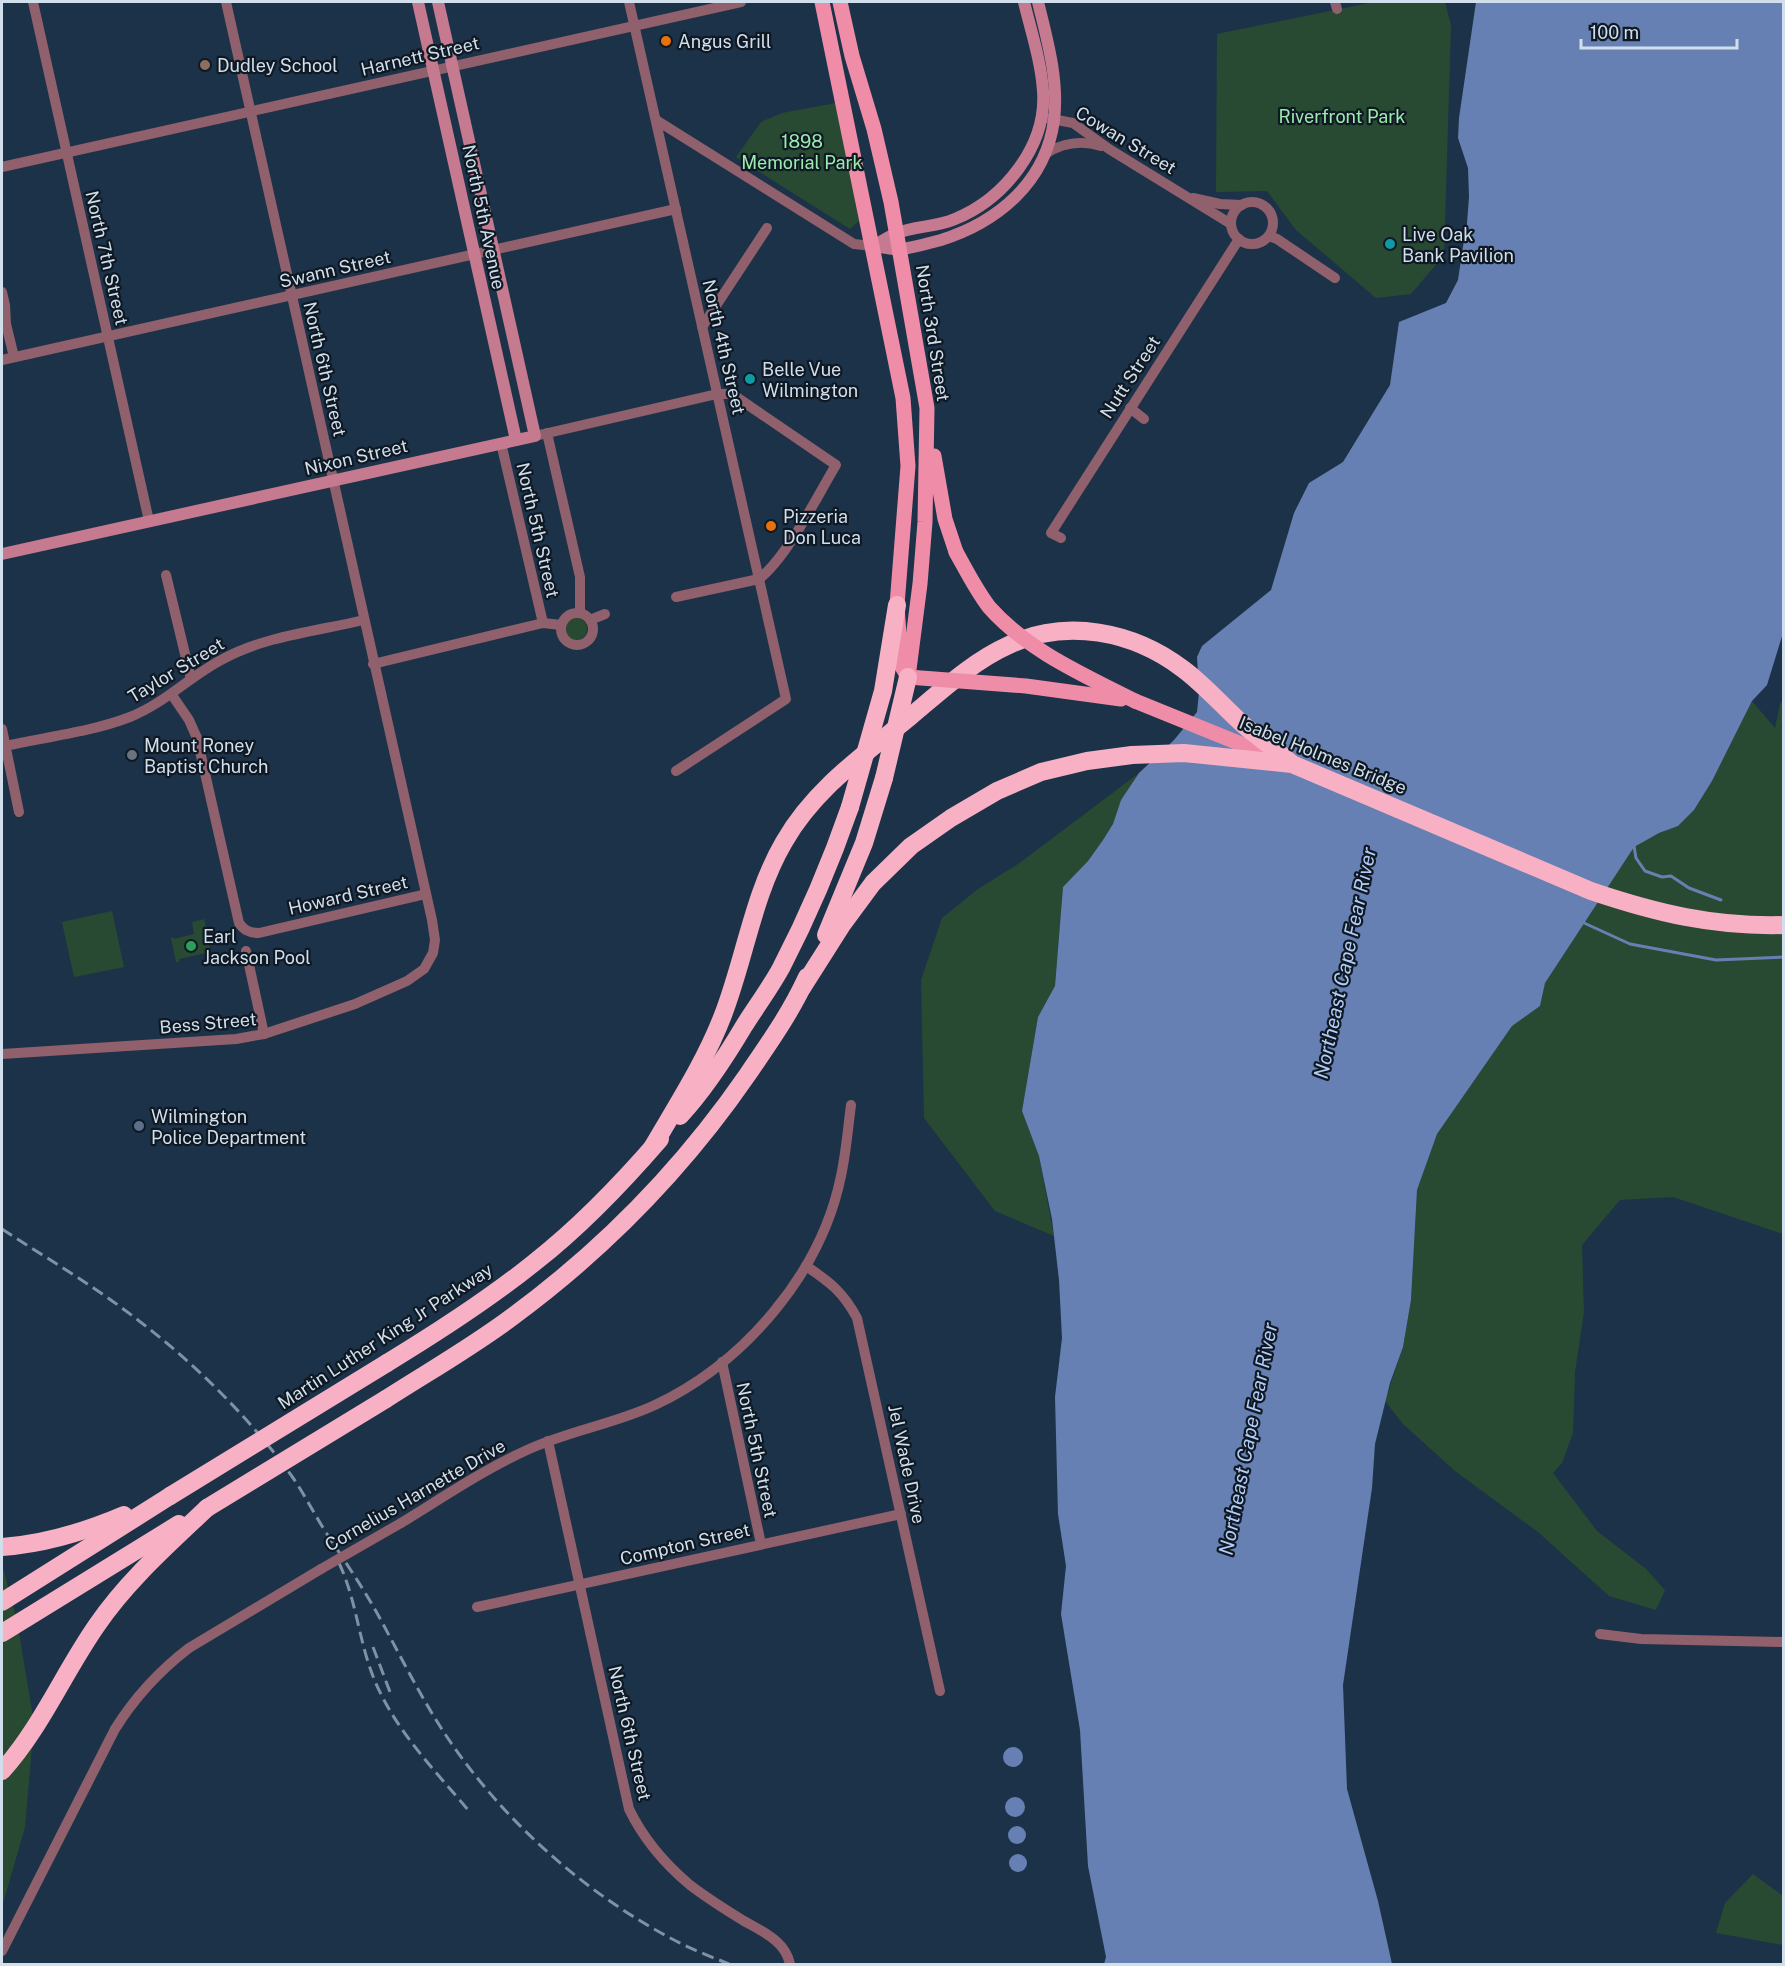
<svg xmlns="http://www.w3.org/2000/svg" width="1785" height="1966" viewBox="0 0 1785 1966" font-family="'Public Sans',sans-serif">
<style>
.green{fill:#294a32}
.water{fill:#6780b3}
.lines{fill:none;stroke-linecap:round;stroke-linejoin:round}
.stream{stroke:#6780b3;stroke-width:3}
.street{stroke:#90606d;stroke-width:10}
.secondary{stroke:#c57a8f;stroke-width:12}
.primary{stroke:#ef8da9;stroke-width:15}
.highway{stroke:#f8b1c4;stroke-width:18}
.rail{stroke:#7f91a3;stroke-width:3;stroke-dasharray:12 6;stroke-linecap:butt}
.street-bridge{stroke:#90606d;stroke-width:10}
.primary-bridge{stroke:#ef8da9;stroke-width:15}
.highway-bridge{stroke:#f8b1c4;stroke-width:18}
.food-dot{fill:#e8710a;stroke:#0f1923;stroke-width:2}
.education-dot{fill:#8d6e63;stroke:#0f1923;stroke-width:2}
.culture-dot{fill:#0f9aa8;stroke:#0f1923;stroke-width:2}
.worship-dot{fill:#6b7280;stroke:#0f1923;stroke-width:2}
.leisure-dot{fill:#2e9e5b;stroke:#0f1923;stroke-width:2}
.service-dot{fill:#5c6f8a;stroke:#0f1923;stroke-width:2}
.labels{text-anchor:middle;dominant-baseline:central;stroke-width:4.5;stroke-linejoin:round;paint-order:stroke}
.poi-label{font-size:18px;fill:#d1dfed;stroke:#0f1923;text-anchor:start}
.street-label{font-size:18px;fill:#d1dfed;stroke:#0f1923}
.park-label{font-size:18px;fill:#9ceaae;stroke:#0f1923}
.water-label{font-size:20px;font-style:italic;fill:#b4ccf8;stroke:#0f1923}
</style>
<rect width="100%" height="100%" fill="#1c3248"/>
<g class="green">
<polygon points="1374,2 1445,2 1451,25 1444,255 1411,294 1376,298 1296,230 1267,191 1216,192 1217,34"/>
<polygon points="836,103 859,221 850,229 736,157 761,122 782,113"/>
<circle cx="576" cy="629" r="11"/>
<polygon points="1783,700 1783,1234 1673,1197 1620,1200 1582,1245 1584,1312 1575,1372 1573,1433 1562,1463 1553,1473 1597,1531 1646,1569 1665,1590 1656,1610 1609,1596 1538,1532 1455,1471 1403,1424 1385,1401 1403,1347 1411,1300 1417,1190 1437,1134 1512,1026 1540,1006 1545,983 1634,846 1659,833 1678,826 1694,810 1712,781 1752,701 1775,728 1780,704"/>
<polygon points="1139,773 1121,800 1113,824 1103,840 1088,861 1063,887 1055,986 1038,1017 1022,1111 1039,1156 1054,1236 995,1211 924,1118 921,980 942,918 978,889 1021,862"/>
<polygon points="112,911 124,967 74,977 62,922"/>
<polygon points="204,919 211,952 179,959 179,962 176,962 171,938 173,937 174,939 194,934 192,922"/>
<polygon points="2,1564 17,1621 34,1723 25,1827 2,1907"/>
<polygon points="1753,1874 1783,1896 1783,1945 1716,1933 1725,1903"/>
</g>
<g class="water">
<polygon points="1476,2 1783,2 1783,633 1767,685 1752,701 1712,781 1694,810 1678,826 1659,833 1634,847 1545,983 1540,1006 1512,1026 1437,1134 1417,1190 1411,1300 1403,1347 1390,1383 1375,1444 1372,1488 1343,1685 1347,1789 1378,1901 1392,1964 1104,1964 1106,1957 1088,1866 1080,1730 1061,1614 1066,1566 1058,1514 1055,1397 1062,1338 1059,1280 1052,1219 1039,1156 1022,1111 1038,1017 1055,986 1063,887 1088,861 1103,840 1113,824 1121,800 1139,773 1174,740 1197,712 1199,692 1197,657 1202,646 1271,590 1294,513 1309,483 1343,462 1390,385 1399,322 1446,303 1458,280 1464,240 1466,236 1469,197 1468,168 1458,138 1459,118"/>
<circle cx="1013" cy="1757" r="10"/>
<circle cx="1015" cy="1807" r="10"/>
<circle cx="1017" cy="1835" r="9"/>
<circle cx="1018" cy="1863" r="9"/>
</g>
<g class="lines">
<g class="stream">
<polyline points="1634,846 1636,858 1645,871 1662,877 1671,876 1689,888 1721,900"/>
<polyline points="1582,922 1630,944 1716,960 1784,957"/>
</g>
<g class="street">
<polyline points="33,2 149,521"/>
<polyline points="629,2 786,699 676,771"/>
<polyline points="1335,2 1337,9"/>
<polyline points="1041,117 1073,123 1109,149 1231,224"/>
<polyline points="656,120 854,244 873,246"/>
<path d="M1045 154C1062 143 1082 140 1101 146"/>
<polyline points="2,167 741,2"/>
<polyline points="1193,198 1220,204 1242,205"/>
<circle cx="1252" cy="223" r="21"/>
<polyline points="1269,236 1277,239 1335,278"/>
<polyline points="2,292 5,305 6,324 14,357"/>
<polyline points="702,327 767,228"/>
<polyline points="2,360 676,209"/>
<polyline points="1130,408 1144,419"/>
<polyline points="547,433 580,577 580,613"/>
<path d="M535 436 717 394H732L836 465C816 498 788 556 759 579L676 597"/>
<polyline points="501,443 543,623"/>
<polyline points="1061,538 1051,533 1239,239"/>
<polyline points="166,575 191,679"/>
<circle cx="577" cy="629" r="16"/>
<polyline points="590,620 605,614"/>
<polyline points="373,664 543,623 561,625"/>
<path d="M172 695 189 720 197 738 239 923C244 930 249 933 259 933L426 894"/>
<polyline points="2,729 19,812"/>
<path d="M5 746C46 737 91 732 130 717 165 703 190 676 223 659 265 636 318 631 364 620"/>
<polyline points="246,951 264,1034"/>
<polyline points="2,1054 236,1039 264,1034 355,1004 407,981 424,969 433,953 435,940 432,920 226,2"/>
<path d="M806 1266C830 1282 843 1292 857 1318L940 1691"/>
<polyline points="722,1362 761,1544"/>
<path d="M548 1441 629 1809C643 1838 665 1864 690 1885 707 1898 726 1910 744 1921 755 1927 767 1933 776 1941 783 1947 788 1955 790 1964"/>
<path d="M401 1523C442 1498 483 1470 527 1450 568 1431 614 1424 655 1405 744 1363 821 1274 841 1176 846 1153 848 1128 851 1105"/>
<polyline points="477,1607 901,1514"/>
<polyline points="1600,1634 1641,1639 1784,1642"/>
<path d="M2 1951 115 1729C135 1697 159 1671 189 1648L321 1569"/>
</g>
<g class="secondary">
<polyline points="418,2 516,440"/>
<path d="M873 246C882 247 892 250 901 249 914 248 929 243 941 240 998 222 1046 182 1054 120 1059 80 1047 39 1038 2"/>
<path d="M873 246C881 242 889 236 897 233 916 226 937 227 955 219 1004 199 1047 146 1043 91 1041 61 1031 31 1024 2"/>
<polyline points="2,554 535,436 438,2"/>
</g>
<g class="primary">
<polyline points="822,2 903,398 908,466 897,605 901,665 908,677"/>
<polyline points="840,2 852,56 874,129 891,202 927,408 925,522 920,584 908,677"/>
<polyline points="934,456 945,519 956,552"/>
<polyline points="1135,701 1278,759"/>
</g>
<g class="highway">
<polyline points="826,935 864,843 884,778"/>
<path d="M802 988 842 925 873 883 911 846 951 818 997 791 1041 772 1087 761 1132 755 1184 753 1292 764 1591 891C1656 913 1714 927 1784 925"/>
<path d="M680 1116C705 1089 725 1058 744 1026 756 1007 770 988 781 968 808 916 831 862 850 807"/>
<path d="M652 1148C677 1105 705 1062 723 1015 745 958 753 895 784 842 814 789 865 754 911 716 941 691 973 661 1009 645 1066 618 1133 631 1183 669 1206 686 1225 709 1247 728 1262 740 1278 751 1292 764"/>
<path d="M387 1363C438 1332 488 1300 535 1262 581 1226 622 1183 660 1139"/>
<path d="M386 1399C428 1372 472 1347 512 1317 603 1250 684 1167 748 1074 770 1042 791 1012 807 977"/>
<path d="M2 1547C45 1544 84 1532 124 1515"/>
<polyline points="2,1602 170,1496"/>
<polyline points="2,1633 179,1524"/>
<path d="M2 1771C41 1728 64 1672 97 1625 127 1581 168 1545 207 1508"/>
</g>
<g class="rail">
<path d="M2 1229C43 1256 86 1281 126 1311 187 1356 246 1413 291 1475 304 1493 314 1514 327 1534 346 1563 366 1592 383 1624 403 1661 422 1699 445 1734 503 1821 584 1893 676 1941 693 1950 712 1957 729 1964"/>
<path d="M339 1563C355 1597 358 1633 370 1668 389 1724 432 1767 469 1811"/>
<polyline points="373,1647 390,1692"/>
</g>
<polyline class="street-bridge" points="321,1569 401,1523"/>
<g class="primary-bridge">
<path d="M956 552C966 570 976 590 989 607 1028 651 1084 675 1135 701"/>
<polyline points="908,677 1026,686 1121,699"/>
</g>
<g class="highway-bridge">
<polyline points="884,778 908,677"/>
<polyline points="850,807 883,691 897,605"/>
<polyline points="170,1496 387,1363"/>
<polyline points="207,1508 386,1399"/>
</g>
</g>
<g class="food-dot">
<circle cx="666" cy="41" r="6"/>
<circle cx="771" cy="526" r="6"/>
</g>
<circle class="education-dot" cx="205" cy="65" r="6"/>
<g class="culture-dot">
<circle cx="1390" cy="244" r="6"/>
<circle cx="750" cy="379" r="6"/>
</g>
<circle class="worship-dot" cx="132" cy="755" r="6"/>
<circle class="leisure-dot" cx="191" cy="946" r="6"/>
<circle class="service-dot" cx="139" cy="1126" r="6"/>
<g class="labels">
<g class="poi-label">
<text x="678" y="41">Angus Grill</text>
<text x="217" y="65">Dudley School</text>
<text x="1402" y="234">Live Oak<tspan x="1402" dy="21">Bank Pavilion</tspan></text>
<text x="762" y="369">Belle Vue<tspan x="762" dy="21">Wilmington</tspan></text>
<text x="783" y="516">Pizzeria<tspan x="783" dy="21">Don Luca</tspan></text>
<text x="144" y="745">Mount Roney<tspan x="144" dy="21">Baptist Church</tspan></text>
<text x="203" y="936">Earl<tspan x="203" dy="21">Jackson Pool</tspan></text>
<text x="151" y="1116">Wilmington<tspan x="151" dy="21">Police Department</tspan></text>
</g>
<g class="street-label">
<text transform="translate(420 56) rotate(-13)">Harnett Street</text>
<text transform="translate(1126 140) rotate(31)">Cowan Street</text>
<text transform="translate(484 217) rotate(78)">North 5th Avenue</text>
<text transform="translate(107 258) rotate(77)">North 7th Street</text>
<text transform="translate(335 269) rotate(-13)">Swann Street</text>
<text transform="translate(933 333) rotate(81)">North 3rd Street</text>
<text transform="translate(724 347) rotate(77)">North 4th Street</text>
<text transform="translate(325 369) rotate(77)">North 6th Street</text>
<text transform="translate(1130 377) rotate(-57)">Nutt Street</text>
<text transform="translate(356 457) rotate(-13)">Nixon Street</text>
<text transform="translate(538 530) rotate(77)">North 5th Street</text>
<text transform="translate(176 670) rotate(-31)">Taylor Street</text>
<text transform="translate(1323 755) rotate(22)">Isabel Holmes Bridge</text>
<text transform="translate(348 895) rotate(-13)">Howard Street</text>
<text transform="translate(208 1023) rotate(-5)">Bess Street</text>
<text transform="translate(385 1336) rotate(-33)">Martin Luther King Jr Parkway</text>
<text transform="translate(757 1450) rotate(78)">North 5th Street</text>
<text transform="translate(907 1464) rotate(78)">Jel Wade Drive</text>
<text transform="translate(415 1495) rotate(-30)">Cornelius Harnette Drive</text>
<text transform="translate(685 1544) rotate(-13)">Compton Street</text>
<text transform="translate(630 1733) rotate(77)">North 6th Street</text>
</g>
<g class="park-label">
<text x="1342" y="116">Riverfront Park</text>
<text x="802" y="141">1898<tspan x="802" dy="21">Memorial Park</tspan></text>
</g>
<g class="water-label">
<text transform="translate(1345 963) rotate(-78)">Northeast Cape Fear River</text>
<text transform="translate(1248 1439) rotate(-79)">Northeast Cape Fear River</text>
</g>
</g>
<rect width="1785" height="1966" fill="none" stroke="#d1dfed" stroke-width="6"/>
<path d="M1581 39v9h156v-9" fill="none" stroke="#d1dfed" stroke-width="3"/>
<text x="1590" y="39" font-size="18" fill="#d1dfed" stroke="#0f1923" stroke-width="4.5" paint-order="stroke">100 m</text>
</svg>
